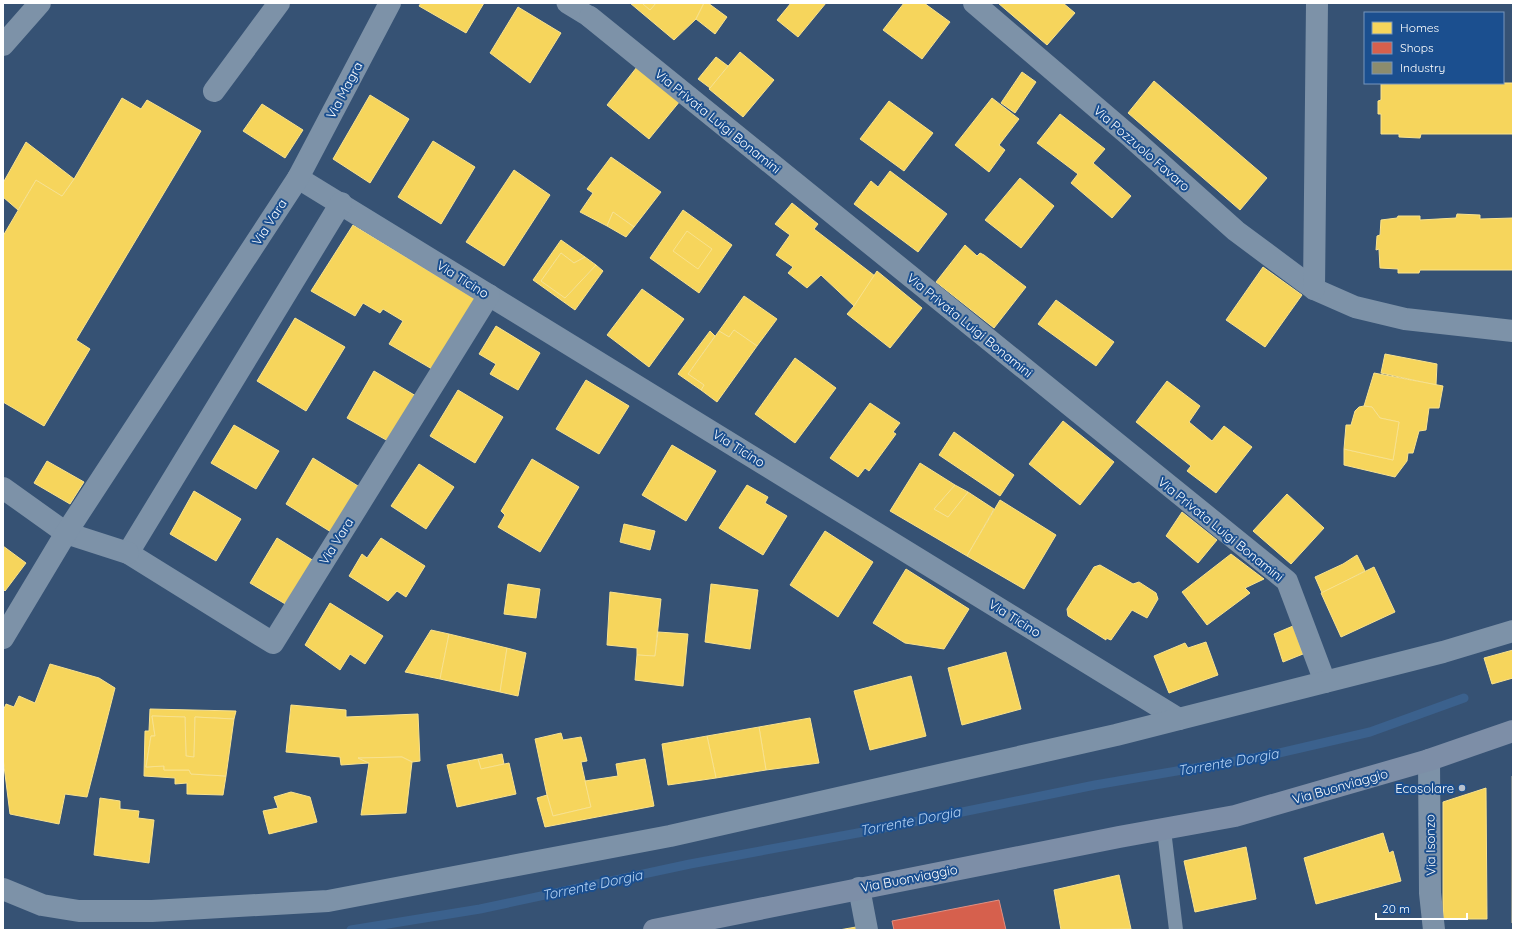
<svg xmlns="http://www.w3.org/2000/svg" width="1516" height="933" viewBox="0 0 1516 933" font-family="Quicksand,sans-serif">
<style>
.homes{fill:#f6d55c;stroke:#f9e28d}
.shops{fill:#d6604d;stroke:#e29082}
.industry{fill:#8c8c6e;stroke:#aeae9a}
.lines{fill:none;stroke-linecap:round;stroke-linejoin:round}
.stream{stroke:#3b618d;stroke-width:9}
.service{stroke:#7d92a8;stroke-width:14}
.pedestrian{stroke:#7d92a8;stroke-width:21}
.minor{stroke:#7d92a8;stroke-width:22}
.primary{stroke:#7d8ea7;stroke-width:22}
.poi-dot{fill:#b9c2ce;stroke:#1b4f8f;stroke-width:1.5}
.labels{text-anchor:middle;dominant-baseline:central;stroke-width:4;stroke-linejoin:round;paint-order:stroke}
.street-label{font-size:13px;fill:#fff;stroke:#1b4f8f}
.poi-label{font-size:13px;fill:#fff;stroke:#1b4f8f;text-anchor:end}
.water-label{font-size:14px;font-style:italic;fill:#b5d3f5;stroke:#1b4f8f}
</style>
<rect width="100%" height="100%" fill="#365274"/>
<g class="homes">
<polygon points="421,3 484,3 466,33 419,6"/>
<polygon points="630,3 642,3 650,10 656,3 704,3 696,19 674,40"/>
<polygon points="642,3 656,3 650,10"/>
<polygon points="704,3 708,3 727,17 715,34 696,19"/>
<polygon points="791,3 826,3 798,37 777,20"/>
<polygon points="904,3 924,3 950,22 922,59 883,30"/>
<polygon points="998,3 1063,3 1075,13 1047,45"/>
<polygon points="518,7 561,33 530,83 490,53"/>
<polygon points="740,52 774,80 743,117 709,89"/>
<polygon points="716,57 728,66 710,88 698,79"/>
<polygon points="637,67 680,101 649,139 607,105"/>
<polygon points="1022,72 1036,82 1015,113 1001,103"/>
<polygon points="1154,81 1267,178 1240,210 1128,113"/>
<polygon points="1399,83 1513,83 1513,134 1421,134 1420,138 1399,137 1399,134 1381,134 1381,114 1378,114 1378,101 1381,100 1381,84"/>
<polygon points="370,95 409,119 370,183 333,159"/>
<polygon points="122,98 141,109 147,100 201,131 76,340 90,349 44,426 3,402 3,236 36,180 62,196 74,179"/>
<polygon points="992,98 1019,119 999,145 1005,150 989,172 955,145"/>
<polygon points="889,101 933,133 904,171 860,139"/>
<polygon points="262,104 303,130 285,158 243,131"/>
<polygon points="1060,114 1105,149 1093,163 1131,196 1112,218 1071,183 1078,174 1037,143"/>
<polygon points="433,141 475,167 441,224 398,197"/>
<polygon points="26,142 74,179 62,196 36,180 18,210 3,197 3,183"/>
<polygon points="611,157 661,192 634,227 613,212 607,226 580,212 593,193 587,189"/>
<polygon points="514,170 550,195 504,266 466,242"/>
<polygon points="890,171 947,214 918,252 854,204 871,181 878,187"/>
<polygon points="1020,178 1054,206 1021,248 985,220"/>
<polygon points="792,203 818,224 814,229 875,276 854,306 821,275 807,288 788,273 793,267 776,255 790,235 775,224"/>
<polygon points="683,210 732,245 699,293 650,258"/>
<polygon points="613,212 634,227 626,237 607,226"/>
<polygon points="1457,214 1480,215 1480,219 1513,218 1513,270 1420,270 1419,273 1398,273 1398,269 1380,268 1379,249 1376,250 1377,236 1380,235 1381,220 1397,218 1398,216 1420,216 1420,220 1456,218"/>
<polygon points="353,225 475,299 432,369 389,344 403,321 383,309 380,313 363,303 355,316 311,291"/>
<polygon points="687,231 712,249 698,269 673,251"/>
<polygon points="561,240 585,257 574,263 561,253 541,281 565,298 596,265 603,271 575,310 533,280"/>
<polygon points="965,245 977,256 980,253 984,255 1026,287 994,328 936,282"/>
<polygon points="561,253 574,263 585,257 596,265 565,298 541,281"/>
<polygon points="1263,267 1302,295 1265,347 1226,320"/>
<polygon points="877,271 922,308 890,348 847,314 854,306"/>
<polygon points="642,289 684,319 649,367 607,335"/>
<polygon points="744,296 777,319 757,346 734,330 729,337 719,331"/>
<polygon points="1056,300 1114,342 1096,366 1038,324"/>
<polygon points="295,318 345,347 306,411 257,381"/>
<polygon points="496,326 540,353 518,390 490,374 496,364 479,354"/>
<polygon points="734,330 757,346 717,402 701,390 704,385 688,374 719,331 729,337"/>
<polygon points="710,331 715,336 688,374 704,385 701,390 678,374"/>
<polygon points="1385,354 1437,364 1436,385 1381,373"/>
<polygon points="795,358 836,388 795,443 755,414"/>
<polygon points="374,371 416,396 388,441 347,418"/>
<polygon points="1374,373 1443,386 1439,408 1429,408 1426,430 1419,431 1413,453 1408,453 1407,461 1395,477 1344,465 1344,449 1393,460 1399,422 1380,418 1372,407 1364,406"/>
<polygon points="586,380 629,406 599,454 556,429"/>
<polygon points="1167,381 1200,406 1189,422 1212,441 1224,426 1252,447 1216,493 1187,471 1191,466 1136,422"/>
<polygon points="458,390 503,417 475,463 430,436"/>
<polygon points="870,403 900,423 893,432 896,434 869,471 865,468 858,477 830,458"/>
<polygon points="1364,406 1372,407 1380,418 1399,422 1393,460 1344,449 1346,425 1351,425 1355,411 1359,407"/>
<polygon points="1063,421 1114,462 1080,505 1029,464"/>
<polygon points="234,425 279,451 256,489 211,463"/>
<polygon points="954,432 1014,475 1000,496 939,455"/>
<polygon points="672,445 716,471 686,521 642,495"/>
<polygon points="313,458 358,486 331,532 286,504"/>
<polygon points="532,459 579,487 540,552 498,527 505,515 501,511"/>
<polygon points="47,461 84,482 70,504 34,483"/>
<polygon points="920,463 955,485 934,509 948,517 968,492 994,509 967,556 890,511"/>
<polygon points="419,464 454,487 426,529 391,506"/>
<polygon points="747,485 768,497 765,503 787,516 763,555 719,528"/>
<polygon points="955,485 968,492 948,517 934,509"/>
<polygon points="194,491 241,519 216,561 170,534"/>
<polygon points="1287,494 1324,528 1291,564 1253,531"/>
<polygon points="1000,500 1056,535 1024,589 967,556"/>
<polygon points="1182,512 1217,540 1198,563 1166,536"/>
<polygon points="624,524 655,531 650,550 620,542"/>
<polygon points="825,531 873,562 838,617 790,585"/>
<polygon points="277,538 314,561 287,605 250,583"/>
<polygon points="381,538 425,566 406,597 397,591 388,601 349,576 362,554 367,558"/>
<polygon points="3,546 26,563 5,591 3,589"/>
<polygon points="1231,554 1264,579 1245,588 1250,593 1207,625 1182,592"/>
<polygon points="1357,555 1365,571 1322,593 1315,577 1343,564"/>
<polygon points="1100,565 1133,584 1139,582 1156,593 1158,599 1147,618 1132,610 1111,640 1106,638 1106,640 1068,616 1067,609 1094,567"/>
<polygon points="1374,567 1395,612 1341,637 1321,593"/>
<polygon points="906,569 969,609 944,649 905,643 873,623"/>
<polygon points="508,584 540,589 536,618 504,614"/>
<polygon points="711,584 758,590 750,649 705,642"/>
<polygon points="610,592 661,599 655,656 637,655 637,648 607,645"/>
<polygon points="330,603 383,636 365,664 350,654 340,670 305,645"/>
<polygon points="1293,626 1303,654 1283,662 1274,634"/>
<polygon points="431,630 449,634 440,679 405,672"/>
<polygon points="658,632 688,634 683,686 635,680 637,655 655,656"/>
<polygon points="449,634 507,648 500,692 440,679"/>
<polygon points="1206,642 1218,675 1169,693 1154,656 1185,643 1188,648"/>
<polygon points="507,648 526,653 518,696 500,692"/>
<polygon points="1513,650 1513,678 1492,684 1484,658"/>
<polygon points="1006,652 1021,709 962,725 948,668"/>
<polygon points="50,664 99,678 115,688 87,797 65,794 59,824 10,814 3,758 3,711 6,704 14,707 19,696 35,703"/>
<polygon points="911,676 926,736 870,750 854,691"/>
<polygon points="291,705 346,710 346,717 418,714 420,761 412,762 402,757 358,758 369,763 341,765 340,757 286,752"/>
<polygon points="150,709 236,711 234,719 195,717 194,757 186,756 185,717 152,716 155,736 151,736 146,767 164,766 164,770 189,770 191,774 226,776 223,795 187,794 187,783 175,784 175,778 144,776 145,731 149,731"/>
<polygon points="152,716 185,717 186,756 194,757 195,717 234,719 226,776 191,774 189,770 164,770 164,766 146,767 151,736 155,736"/>
<polygon points="810,718 819,763 766,770 759,727"/>
<polygon points="759,727 766,770 716,778 707,736"/>
<polygon points="561,733 563,740 581,737 587,761 581,762 591,807 553,816 547,795 535,739"/>
<polygon points="707,736 716,778 668,785 662,744"/>
<polygon points="502,754 504,764 481,769 478,759"/>
<polygon points="402,757 412,762 406,813 361,815 369,763 358,758"/>
<polygon points="478,759 481,769 509,763 516,794 457,807 447,765"/>
<polygon points="645,759 654,806 545,827 537,798 547,795 553,816 591,807 585,781 618,776 616,764"/>
<polygon points="1486,788 1487,919 1443,919 1443,802"/>
<polygon points="291,792 310,797 317,822 269,834 263,811 278,808 274,797"/>
<polygon points="100,798 120,801 120,809 139,811 138,818 154,820 149,863 94,855"/>
<polygon points="1383,833 1389,853 1393,851 1401,881 1316,904 1304,858"/>
<polygon points="1246,847 1256,899 1195,912 1184,861"/>
<polygon points="1119,875 1131,929 1061,930 1054,890"/>
<polygon points="856,927 857,930 839,930"/>
</g>
<polygon class="shops" points="999,900 1006,930 894,930 892,921"/>
<polygon class="industry" points="1512,776 1513,776 1512,923"/>
<g class="lines">
<polyline class="stream" points="351,930 480,909 690,864 874,830 1095,785 1270,755 1370,732 1464,698"/>
<polyline class="service" points="1164,830 1176,930"/>
<polyline class="pedestrian" points="567,3 590,17"/>
<g class="minor">
<polyline points="974,3 1132,138 1236,231 1314,289 1355,307 1405,319 1513,331"/>
<polyline points="590,17 1287,581 1325,682"/>
<polyline points="3,45 40,3"/>
<polyline points="214,91 279,3"/>
<polyline points="298,178 1179,719"/>
<polyline points="341,203 128,553 273,643 489,295"/>
<polyline points="1314,289 1317,3"/>
<polyline points="3,488 66,533 128,553"/>
<polyline points="3,638 66,533 298,178 390,3"/>
<polyline points="1429,760 1430,893 1434,930"/>
<polyline points="859,888 867,930"/>
<polyline points="3,889 42,905 79,911 152,911 328,901 670,836 1116,735 1443,652 1513,631"/>
</g>
<polyline class="primary" points="654,930 1119,837 1235,816 1429,760 1513,731"/>
</g>
<circle class="poi-dot" cx="1462" cy="788" r="4"/>
<g class="labels">
<g class="street-label">
<text transform="translate(344 90) rotate(-62)">Via Magra</text>
<text transform="translate(718 121) rotate(39)">Via Privata Luigi Bonamini</text>
<text transform="translate(1142 148) rotate(41)">Via Pozzuolo Favaro</text>
<text transform="translate(269 222) rotate(-57)">Via Vara</text>
<text transform="translate(463 279) rotate(32)">Via Ticino</text>
<text transform="translate(970 325) rotate(39)">Via Privata Luigi Bonamini</text>
<text transform="translate(739 448) rotate(32)">Via Ticino</text>
<text transform="translate(1221 529) rotate(39)">Via Privata Luigi Bonamini</text>
<text transform="translate(336 541) rotate(-58)">Via Vara</text>
<text transform="translate(1015 618) rotate(32)">Via Ticino</text>
<text transform="translate(1340 786) rotate(-16)">Via Buonviaggio</text>
<text transform="translate(1430 845) rotate(-91)">Via Isonzo</text>
<text transform="translate(909 878) rotate(-11)">Via Buonviaggio</text>
</g>
<g class="poi-label">
<text x="1454" y="788">Ecosolare</text>
</g>
<g class="water-label">
<text transform="translate(1228 762) rotate(-10)">Torrente Dorgia</text>
<text transform="translate(910 821) rotate(-11)">Torrente Dorgia</text>
<text transform="translate(592 885) rotate(-12)">Torrente Dorgia</text>
</g>
</g>
<rect width="1516" height="933" fill="none" stroke="#ffffff" stroke-width="8"/>
<rect x="1364" y="12" width="140" height="72" fill="#1b4f8f" stroke="#7695bc"/>
<rect x="1372" y="22" width="20" height="12" fill="#f6d55c" stroke="#7695bc"/>
<text x="1400" y="32" font-size="12" fill="#ffffff">Homes</text>
<rect x="1372" y="42" width="20" height="12" fill="#d6604d" stroke="#7695bc"/>
<text x="1400" y="52" font-size="12" fill="#ffffff">Shops</text>
<rect x="1372" y="62" width="20" height="12" fill="#8c8c6e" stroke="#7695bc"/>
<text x="1400" y="72" font-size="12" fill="#ffffff">Industry</text>
<path d="M1376 913v6h91v-6" fill="none" stroke="#ffffff" stroke-width="2"/>
<text x="1382" y="913" font-size="12" fill="#ffffff" stroke="#1b4f8f" stroke-width="3" paint-order="stroke">20 m</text>
</svg>
